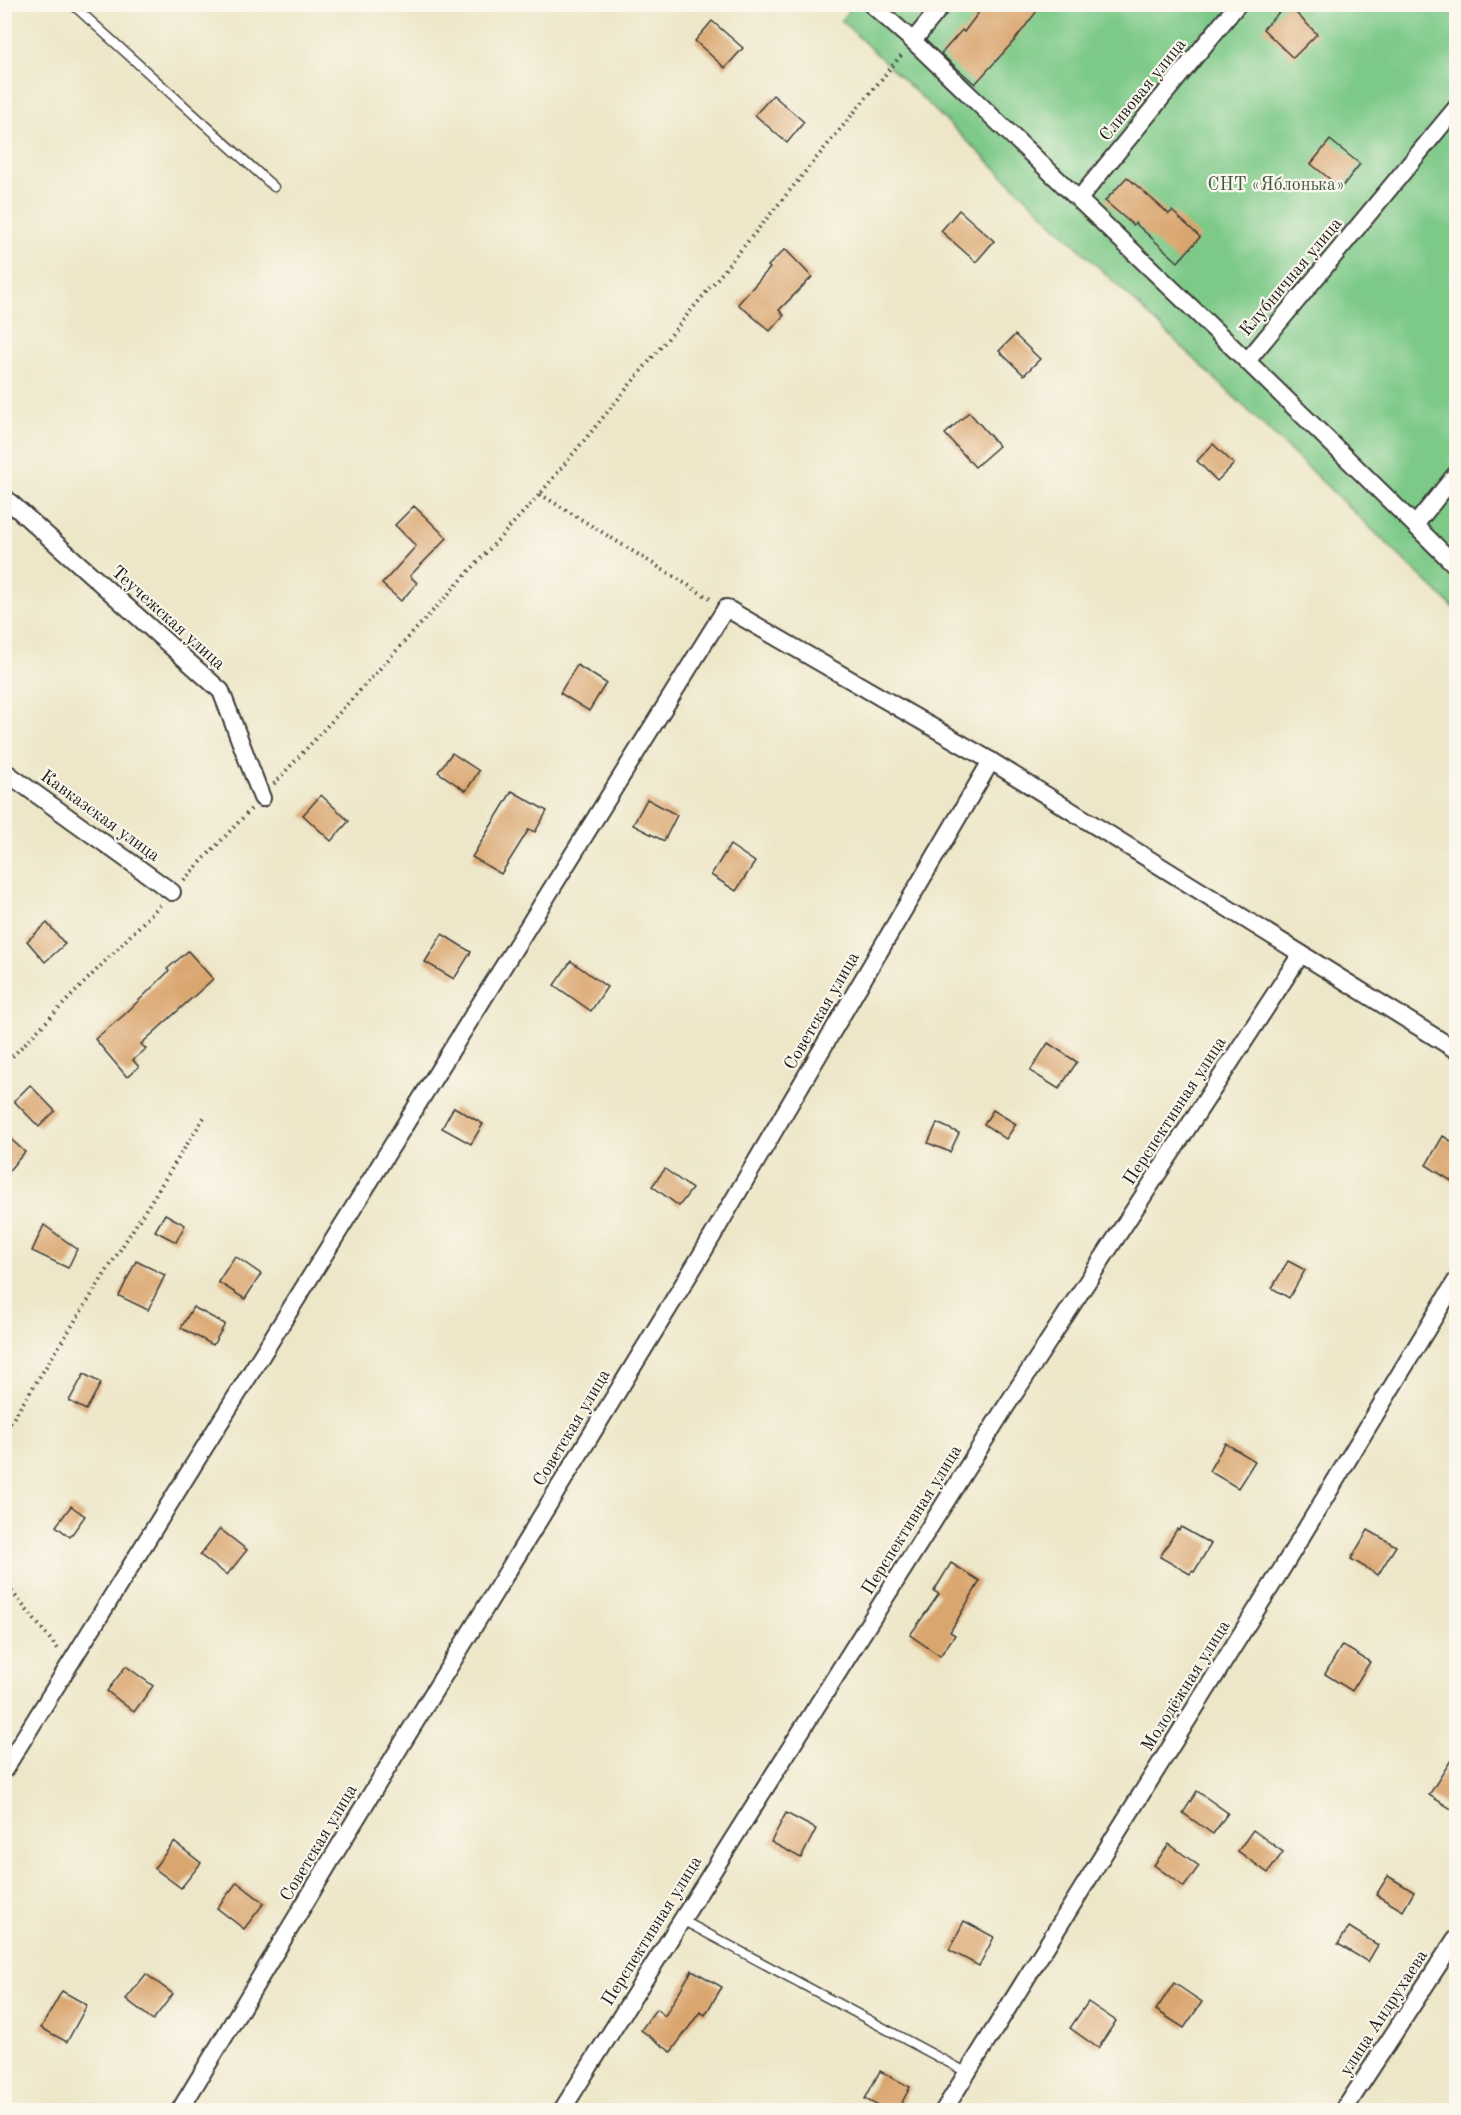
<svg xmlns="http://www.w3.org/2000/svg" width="1461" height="2115" viewBox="0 0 1461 2115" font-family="'Old Standard TT',serif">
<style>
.green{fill:#7dc988;stroke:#4c7252;stroke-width:1.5}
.building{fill:#daa670}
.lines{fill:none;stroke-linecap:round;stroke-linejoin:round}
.service-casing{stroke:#3b3a36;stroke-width:11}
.minor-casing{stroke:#3b3a36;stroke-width:20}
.path{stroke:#3b3a36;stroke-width:4;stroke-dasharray:1.5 4.5;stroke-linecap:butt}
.service{stroke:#fff;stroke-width:8}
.minor{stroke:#fff;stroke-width:16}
.labels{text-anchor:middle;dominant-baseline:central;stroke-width:4.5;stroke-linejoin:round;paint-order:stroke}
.street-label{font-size:18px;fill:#1c1c1c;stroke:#fbf7ec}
.park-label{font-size:18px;fill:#3e5942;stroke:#fbf7ec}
</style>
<rect width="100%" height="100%" fill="#fbf7ec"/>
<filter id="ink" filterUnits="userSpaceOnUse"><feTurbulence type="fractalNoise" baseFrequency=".0167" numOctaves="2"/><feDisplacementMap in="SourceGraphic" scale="12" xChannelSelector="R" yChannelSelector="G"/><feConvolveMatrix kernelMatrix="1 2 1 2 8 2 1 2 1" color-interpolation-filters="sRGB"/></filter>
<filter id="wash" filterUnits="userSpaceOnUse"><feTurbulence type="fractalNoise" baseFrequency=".008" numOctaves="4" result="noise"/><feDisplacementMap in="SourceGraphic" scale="24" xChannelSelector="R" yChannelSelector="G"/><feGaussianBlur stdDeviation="1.35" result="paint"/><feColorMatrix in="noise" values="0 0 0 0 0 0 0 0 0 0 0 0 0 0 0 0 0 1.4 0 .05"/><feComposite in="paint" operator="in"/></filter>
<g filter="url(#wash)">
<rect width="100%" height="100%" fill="#ede6c8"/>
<polygon class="green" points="854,4 1456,5 1456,610 841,20"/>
<g id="blocks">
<g class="building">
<polygon points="985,4 1028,4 1037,11 1014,41 975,84 941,54 962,30 964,32"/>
<polygon points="1287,4 1317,34 1293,58 1263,29"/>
<polygon points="712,21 743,48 725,68 695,41"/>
<polygon points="773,95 804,122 787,143 755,115"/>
<polygon points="1330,140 1360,164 1341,188 1311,164"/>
<polygon points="1127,177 1169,214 1172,211 1200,237 1178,262 1135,223 1133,225 1105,201"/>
<polygon points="959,210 994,241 976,262 941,231"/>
<polygon points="785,249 812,277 779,310 784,315 770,331 738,304 770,268 768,266"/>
<polygon points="1015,335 1040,359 1024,375 999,351"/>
<polygon points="969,412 999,446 975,467 945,434"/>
<polygon points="1213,444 1234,464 1217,481 1197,461"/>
<polygon points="414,506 447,538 410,576 417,583 401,601 382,584 416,546 395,525"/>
<polygon points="577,665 606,683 589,711 560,693"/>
<polygon points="452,753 479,771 466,791 438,772"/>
<polygon points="512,791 547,811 535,832 529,829 501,874 472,857"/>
<polygon points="321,795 349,821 331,841 303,815"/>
<polygon points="647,799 677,815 664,841 633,825"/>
<polygon points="730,845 755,862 736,891 711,875"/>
<polygon points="47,923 65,944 45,962 27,941"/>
<polygon points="442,934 471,952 454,979 425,962"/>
<polygon points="188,951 213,979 141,1044 146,1049 133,1060 139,1067 127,1077 95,1039 124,1015 169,971 167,969"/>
<polygon points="571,961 607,987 591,1011 554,985"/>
<polygon points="1048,1043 1077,1062 1059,1089 1030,1071"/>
<polygon points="30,1085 55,1111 39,1127 14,1101"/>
<polygon points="454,1107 483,1124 471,1144 442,1128"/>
<polygon points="993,1110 1016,1124 1006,1139 984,1124"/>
<polygon points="937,1123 959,1133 950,1152 928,1143"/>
<polygon points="4,1133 25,1152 4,1176"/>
<polygon points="1443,1136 1456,1144 1456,1184 1426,1165"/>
<polygon points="665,1169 692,1189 679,1206 652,1186"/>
<polygon points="165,1214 185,1225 176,1242 155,1231"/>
<polygon points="44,1225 77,1249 68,1268 32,1251"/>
<polygon points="235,1256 261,1274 245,1299 218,1282"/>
<polygon points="136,1261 165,1275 148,1310 119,1296"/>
<polygon points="1288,1261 1305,1270 1289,1298 1272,1288"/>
<polygon points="193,1307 225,1324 213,1345 181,1328"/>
<polygon points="84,1374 101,1383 86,1410 69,1401"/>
<polygon points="1225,1443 1255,1461 1238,1488 1209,1471"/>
<polygon points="71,1506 85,1516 70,1537 56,1526"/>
<polygon points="1181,1527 1211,1544 1194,1572 1192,1571 1190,1574 1160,1557 1177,1529 1179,1530"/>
<polygon points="220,1529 247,1550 227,1575 200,1555"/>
<polygon points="1368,1530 1396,1546 1378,1575 1351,1559"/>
<polygon points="951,1563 980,1581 950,1632 955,1635 940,1656 910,1635 939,1594 934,1591"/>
<polygon points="1342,1645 1370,1662 1352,1691 1325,1674"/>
<polygon points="126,1666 153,1686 134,1712 107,1691"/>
<polygon points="1456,1752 1456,1812 1429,1795"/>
<polygon points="1197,1791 1228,1813 1213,1834 1183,1813"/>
<polygon points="786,1813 816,1829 801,1858 771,1842"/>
<polygon points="1253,1830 1283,1852 1268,1873 1238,1851"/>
<polygon points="174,1842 201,1863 181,1888 154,1868"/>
<polygon points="1169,1844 1199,1866 1184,1887 1154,1865"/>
<polygon points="1388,1876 1414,1892 1403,1911 1376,1895"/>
<polygon points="237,1882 264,1903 244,1929 217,1908"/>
<polygon points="964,1921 994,1937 979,1966 949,1950"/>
<polygon points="1349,1927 1378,1945 1368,1962 1338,1944"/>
<polygon points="692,1970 722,1987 705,2015 700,2012 671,2052 641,2030 656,2009 665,2016"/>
<polygon points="146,1974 173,1994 153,2020 126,1999"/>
<polygon points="1174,1983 1202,2002 1184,2028 1156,2010"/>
<polygon points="62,1991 87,2005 67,2042 41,2028"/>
<polygon points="1088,2002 1116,2021 1098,2048 1070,2028"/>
<polygon points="880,2071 910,2087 898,2110 886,2110 865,2099"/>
</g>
</g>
</g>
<g filter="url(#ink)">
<use href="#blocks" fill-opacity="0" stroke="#3b3a36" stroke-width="1.5"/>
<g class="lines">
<defs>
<g id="service">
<polyline points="72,4 274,187"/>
<polyline points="682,1920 968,2073"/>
</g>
<g id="minor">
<path d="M871 4 913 41C1095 215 1278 389 1456 566"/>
<polyline points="913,41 943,4"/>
<polyline points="1079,199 1238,4"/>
<polyline points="1247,361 1456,108"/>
<polyline points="4,497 221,691 262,798"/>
<polyline points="1415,525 1456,474"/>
<polyline points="4,771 172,892"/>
<polyline points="4,1770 726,608 991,761 1456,1050"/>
<polyline points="180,2110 340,1845 703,1252 991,761"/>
<polyline points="562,2110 1001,1414 1301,954"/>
<polyline points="944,2110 1283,1567 1456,1281"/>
<polyline points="1344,2110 1456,1938"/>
</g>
</defs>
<use href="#service" class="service-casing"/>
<use href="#minor" class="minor-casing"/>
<g class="path">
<polyline points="540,494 712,600"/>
<polyline points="274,784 540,494 903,53"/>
<polyline points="184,880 251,809"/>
<polyline points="4,1065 160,905"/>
<polyline points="4,1433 205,1116"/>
<polyline points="4,1582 59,1650"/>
</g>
<use href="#service" class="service"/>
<use href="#minor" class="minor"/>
</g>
</g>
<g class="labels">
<g class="street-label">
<text transform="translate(1143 90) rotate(-51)">Сливовая улица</text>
<text transform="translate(1291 277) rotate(-50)">Клубничная улица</text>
<text transform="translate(168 618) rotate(42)">Теучежская улица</text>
<text transform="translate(100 816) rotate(36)">Кавказская улица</text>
<text transform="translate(822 1011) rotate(-60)">Советская улица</text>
<text transform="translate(1175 1111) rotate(-57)">Перспективная улица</text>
<text transform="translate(572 1428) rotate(-59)">Советская улица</text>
<text transform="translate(912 1520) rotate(-58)">Перспективная улица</text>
<text transform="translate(1186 1686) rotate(-58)">Молодёжная улица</text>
<text transform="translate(319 1843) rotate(-59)">Советская улица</text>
<text transform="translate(652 1931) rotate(-58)">Перспективная улица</text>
<text transform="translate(1384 2013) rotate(-57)">улица Андрухаева</text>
</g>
<g class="park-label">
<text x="1276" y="185">СНТ «Яблонька»</text>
</g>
</g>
<rect width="1461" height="2115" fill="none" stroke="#fbf7ec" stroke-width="24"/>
</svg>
